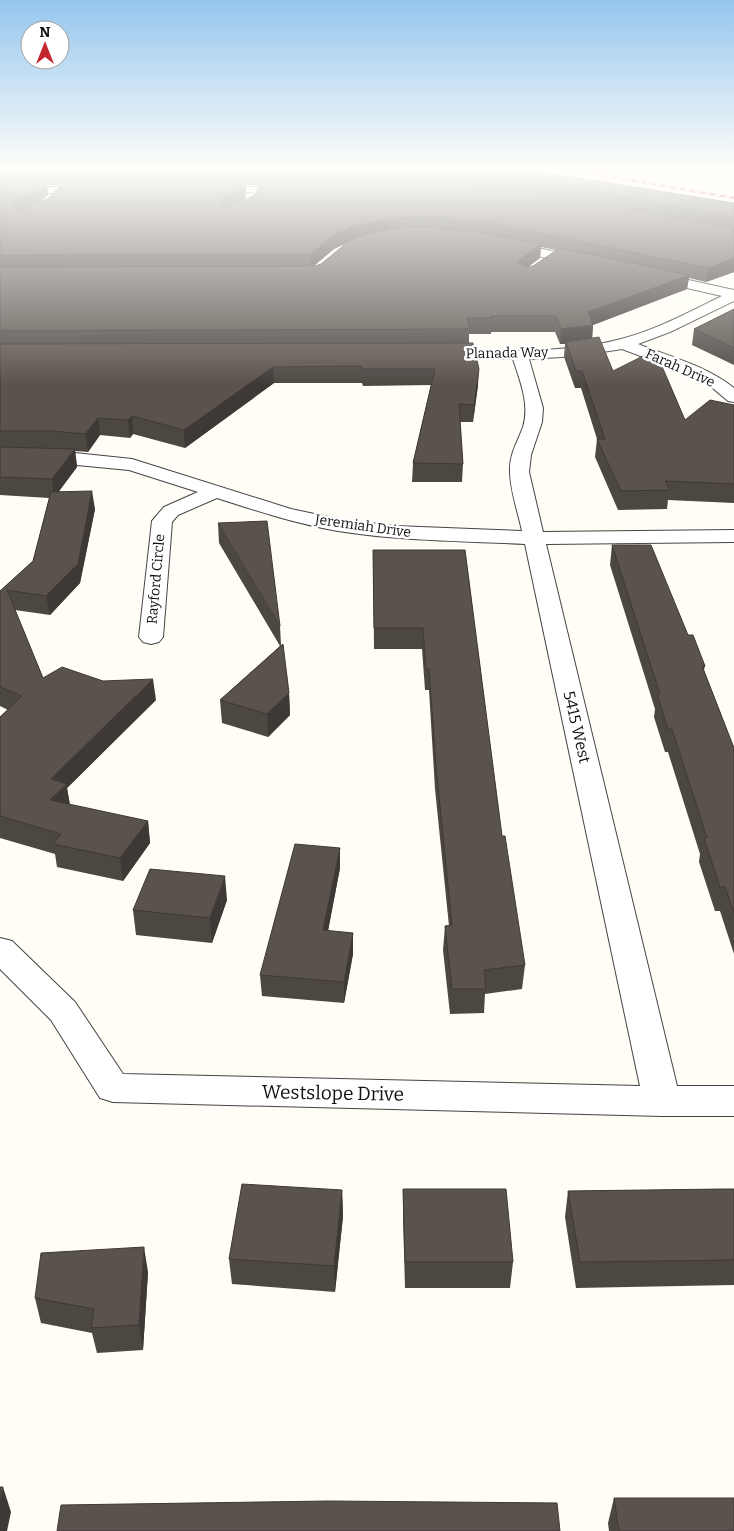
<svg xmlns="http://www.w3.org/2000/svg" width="734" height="1531" viewBox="0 0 734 1531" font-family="Bitter,serif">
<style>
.industrial{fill:#eee6ef}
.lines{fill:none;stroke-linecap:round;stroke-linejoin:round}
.street-casing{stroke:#444;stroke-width:2}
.street{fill:#fff;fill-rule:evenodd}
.rail-casing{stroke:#c4262e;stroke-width:2.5}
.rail{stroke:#fff;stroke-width:2;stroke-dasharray:5;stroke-linecap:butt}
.wall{fill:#4d4742;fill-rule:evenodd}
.shaded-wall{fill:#3f3936}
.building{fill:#5a524d;stroke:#3f3936}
.labels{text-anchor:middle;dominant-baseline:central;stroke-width:5;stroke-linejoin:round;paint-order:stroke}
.far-street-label{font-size:14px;fill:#111;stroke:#fff}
.street-label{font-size:16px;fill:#111;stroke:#fff}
.near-street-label{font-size:19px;fill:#111;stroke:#fff}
</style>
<rect width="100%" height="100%" fill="#fffdf5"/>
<polygon class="industrial" points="626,171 734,171 734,190"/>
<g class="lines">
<defs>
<g id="street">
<polygon points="0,187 93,187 99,190 93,193 0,193"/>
<polygon points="209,187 293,187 299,190 293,193 205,192 203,190"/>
<polygon points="505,241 585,258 592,262 585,266 500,248 499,245 500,242"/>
<path d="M652 272 734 290V301L670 332 638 344C671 357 707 366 734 388V402L728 401 709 385 696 377 622 349 577 356 529 359 543 408 542 422 531 455 529 472 543 532 734 530V542L546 544 677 1086H734V1116H662L113 1102 100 1098 51 1020 0 969V938L12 941 75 1002 123 1074 640 1086 525 544C463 541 400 541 338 531 297 524 257 511 217 498L178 515 172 522 163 637 159 642 151 644 143 642 139 637 152 521 164 507 198 492 129 470 56 463H0V451H56L132 459 291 509 338 519 395 526 522 531C518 512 510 490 510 471 509 455 518 441 523 427 530 404 520 381 513 359H439L433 357 431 354 433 351 439 349C499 350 562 355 621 339 656 330 689 312 722 296L647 279 645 276 647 273Z"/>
</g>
</defs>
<use href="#street" class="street-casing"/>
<use href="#street" class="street"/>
<defs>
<polyline id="rail" points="577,171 734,198"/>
</defs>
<use href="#rail" class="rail-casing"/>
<use href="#rail" class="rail"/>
</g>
<g class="wall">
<path d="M0 171H535L734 203V272L706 282 689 278 687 289 593 325 592 338 613 371 685 420 734 405V503L668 500 667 509 618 510 595 457 597 439 581 388H575L564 357 565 344H560L555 332H491V334H469V343L478 385 473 422H460L463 464 462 482H412L413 463 431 385 363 386 362 383H274L185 448 133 434 130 438 100 435 88 452 75 451 77 467 59 491 95 509 80 583 50 615 15 610 43 678 156 700 67 788 70 805 148 821 150 843 123 881 57 867 55 854 0 838V717L8 710 0 706V591L33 561 49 498 0 495ZM47 185H62L47 199 41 201 48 195ZM246 185H260L255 195 245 200 246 195ZM349 242 321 264 314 266 334 249ZM541 247 556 250 533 266 528 267 540 258Z"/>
<polygon points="734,309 734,365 692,345 694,329"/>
<polygon points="218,523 280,626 281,645 289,693 290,715 268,737 222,723 220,700 280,646 219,543"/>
<polygon points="612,545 688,635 705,666 704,670 734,748 734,954 720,911 715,911 699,862 700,854 668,752 665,752 654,717 655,709 610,565"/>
<polygon points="373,550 465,550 502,836 525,965 522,989 485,994 484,1013 450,1014 443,950 445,926 449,926 435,789 429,690 425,690 422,649 374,649"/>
<polygon points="340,848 340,868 328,931 353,933 353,954 344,1003 262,996 260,975"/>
<polygon points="227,900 212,943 136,935 133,910"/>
<polygon points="403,1189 513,1262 510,1288 405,1288 403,1215"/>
<polygon points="734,1189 734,1285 576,1288 565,1217 568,1191"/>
<polygon points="342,1190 343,1216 335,1292 232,1284 229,1259"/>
<polygon points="148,1272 143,1350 97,1353 92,1333 41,1323 35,1298"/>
<polygon points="614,1498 734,1531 609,1531 608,1523"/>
</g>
<g class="shaded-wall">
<polygon points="47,183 48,195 39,203 15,213 11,205 14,200"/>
<polygon points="246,183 246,195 244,201 222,210 219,202 222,197"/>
<polygon points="390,219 390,232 354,239 334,249 311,268 311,254 334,235 354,226"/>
<polygon points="541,244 540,258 517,275 518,261"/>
<polygon points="734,258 734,272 706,282 708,268"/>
<polygon points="689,275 687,289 593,325 592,341 566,342 565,344 560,344 561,329 588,312"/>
<polygon points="273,367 274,383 185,448 184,430"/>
<polygon points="479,369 478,385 473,422 474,405"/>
<polygon points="132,416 133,434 130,438 128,420"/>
<polygon points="98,418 100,435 88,452 85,434"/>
<polygon points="75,449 77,467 54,498 52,479"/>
<polygon points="92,491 95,509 80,583 50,615 46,596"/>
<polygon points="153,679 156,700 67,788 70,806 50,800 51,779"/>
<polygon points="289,693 290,715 268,737 267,714"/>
<polygon points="148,821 150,843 123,881 120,858"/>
<polygon points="340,848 340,868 324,951 323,930"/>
<polygon points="225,876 227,900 212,943 210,918"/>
<polygon points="353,933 353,954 344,1003 344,982"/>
<polygon points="342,1190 343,1216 335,1292 334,1266"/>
<polygon points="144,1247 148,1272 143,1350 139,1325"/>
<polygon points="3,1487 11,1512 7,1531 0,1531 0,1502"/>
</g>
<g class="building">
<polygon points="0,171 535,171 734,203 734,217 525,179 464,173 0,173"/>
<polygon points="0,182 47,183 37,191 14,200 11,205 20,210 47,199 64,183 246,183 244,188 222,197 219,202 228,207 255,195 261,183 464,183 525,189 734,228 734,258 708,268 495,224 436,217 390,219 354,226 334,235 311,254 0,255"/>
<polygon points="422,227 474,231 541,244 518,261 519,263 526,267 533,266 560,248 689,275 588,312 593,325 561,329 556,316 491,316 492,318 467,318 470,329 0,331 0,267 315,266 321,264 349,241 374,232 397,228"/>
<polygon points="734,309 734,348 694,329"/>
<polygon points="599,337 613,371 655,350 685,420 710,400 734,405 734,484 665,481 670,490 621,491 597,439 605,439 582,371 576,371 566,342"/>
<polygon points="473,343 479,369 474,405 459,404 463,464 413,463 435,369 362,369 362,366 273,367 184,430 132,416 128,420 98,418 85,434 53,431 0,431 0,344"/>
<polygon points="0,447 75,449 52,479 0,477"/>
<polygon points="92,491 78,564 46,596 7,590 43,678 62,667 103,681 153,679 51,779 67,784 50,800 148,821 120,858 53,844 61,834 0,816 0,717 22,696 0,687 0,591 33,561 51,492"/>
<polygon points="267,521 280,626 218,523"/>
<polygon points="612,545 651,545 688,635 693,635 705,666 702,666 734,748 734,913 725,887 720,887 704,838 707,838 672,729 668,729 657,694 660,694"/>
<polygon points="373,550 465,550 502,836 505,836 525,965 484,970 486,989 452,989 445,926 452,925 436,766 429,669 426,669 423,628 374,628"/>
<polygon points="283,644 289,693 267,714 220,700"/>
<polygon points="295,844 340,848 323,930 353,933 344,982 260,975"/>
<polygon points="150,869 225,876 210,918 133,910"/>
<polygon points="242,1184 342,1190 334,1266 229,1259"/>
<polygon points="403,1189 506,1189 513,1262 405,1262"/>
<polygon points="723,1189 734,1189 734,1260 580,1262 568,1191"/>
<polygon points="144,1247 139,1325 91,1328 94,1309 35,1298 41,1253"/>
<polygon points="0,1487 3,1487 0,1502"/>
<polygon points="614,1498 734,1498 734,1531 619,1531"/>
<polygon points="329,1501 557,1503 560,1531 57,1531 61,1505"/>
</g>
<linearGradient id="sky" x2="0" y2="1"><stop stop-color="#95c6ee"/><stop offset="0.44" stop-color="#fffefa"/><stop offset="1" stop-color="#fffefa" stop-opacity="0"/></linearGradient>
<rect width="734" height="386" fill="url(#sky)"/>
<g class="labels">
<g class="far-street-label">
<text transform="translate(507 353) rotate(-1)">Planada Way</text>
<text transform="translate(680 368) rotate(24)">Farah Drive</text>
<text transform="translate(363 526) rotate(8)">Jeremiah Drive</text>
<text transform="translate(156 579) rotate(-85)">Rayford Circle</text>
</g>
<g class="street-label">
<text transform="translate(577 727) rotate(77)">5415 West</text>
</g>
<g class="near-street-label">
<text transform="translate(333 1093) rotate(1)">Westslope Drive</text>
</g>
</g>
<g transform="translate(45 45)"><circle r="24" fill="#ffffff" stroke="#a0a0a0"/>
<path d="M0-4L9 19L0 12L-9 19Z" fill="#c4262e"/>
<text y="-8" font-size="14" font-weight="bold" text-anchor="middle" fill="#111111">N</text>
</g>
</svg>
